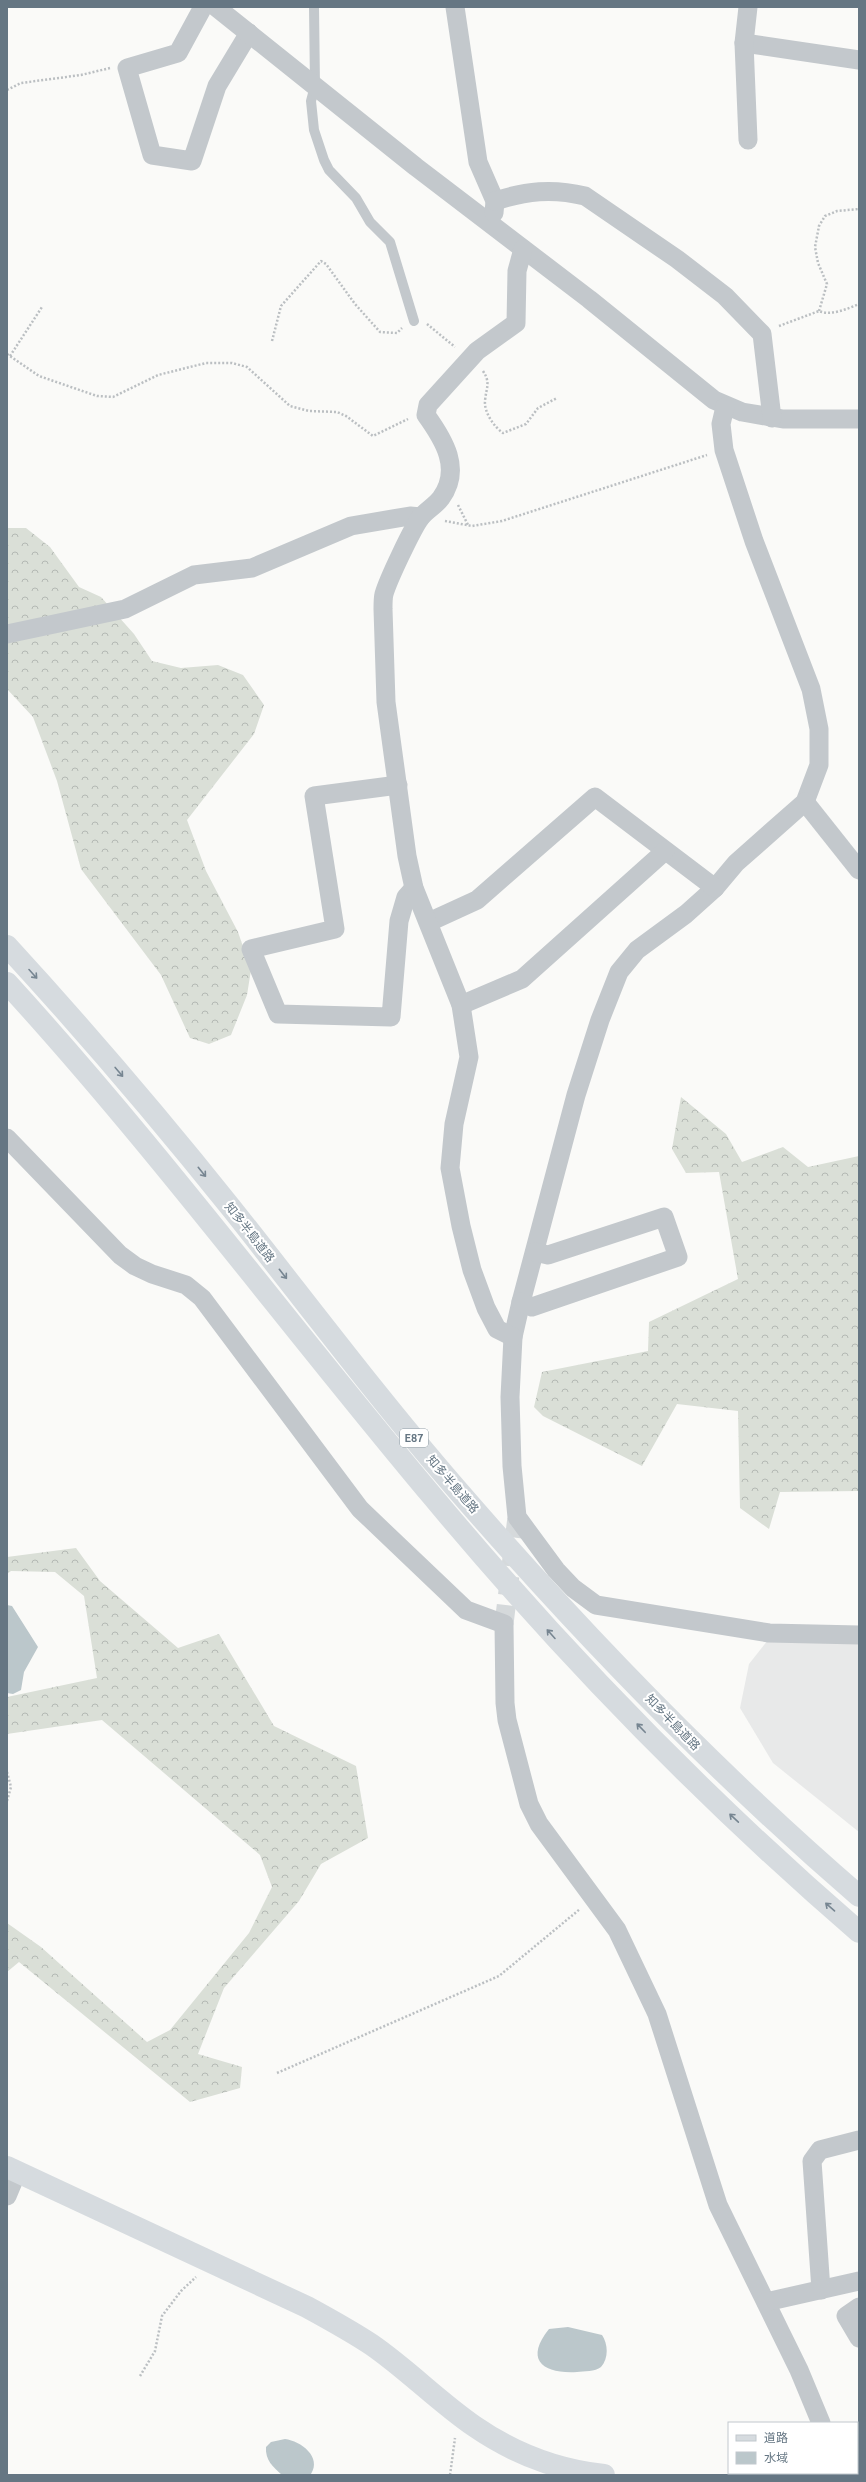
<svg xmlns="http://www.w3.org/2000/svg" width="866" height="2482" viewBox="0 0 866 2482" font-family="Ubuntu,'Noto Sans JP',sans-serif">
<style>
.built{fill:#e8e9e9}
.forest{fill:url(#forest-crowns)}
.water{fill:#bbc7cb}
.lines{fill:none;stroke-linecap:round;stroke-linejoin:round}
.street-tunnel{stroke:#d5d9db;stroke-width:19;stroke-dasharray:19 10;stroke-linecap:butt}
.path{stroke:#bbbfc2;stroke-width:2.5;stroke-dasharray:2 2;stroke-linecap:butt}
.lane{stroke:#c3c8cc;stroke-width:10}
.street{stroke:#c3c8cc;stroke-width:19}
.secondary{stroke:#d6dbdf;stroke-width:22}
.highway{stroke:#d6dbdf;stroke-width:22}
.oneway{stroke:#768591}
.labels{text-anchor:middle;dominant-baseline:central;stroke-width:4;stroke-linejoin:round;paint-order:stroke}
.shield{fill:#fff;stroke:#939fa8;stroke-width:1}
.shield-label{font-size:11px;font-weight:bold;fill:#657683}
.street-label{font-size:12px;fill:#657683;stroke:#fff}
</style>
<defs>
<pattern id="forest-crowns" width="20" height="18" patternUnits="userSpaceOnUse"><rect width="20" height="18" fill="#dadfd7"/><path d="M2 6a3 3 0 1 1 6 0M12 15a3 3 0 1 1 6 0" fill="none" stroke="#b4b9b4"/></pattern>
</defs>
<rect width="100%" height="100%" fill="#fafaf8"/>
<polygon class="built" points="768,1640 859,1643 859,1832 773,1763 740,1708 749,1664"/>
<g class="forest">
<polygon points="7,528 26,528 50,547 79,587 101,597 134,634 152,661 181,668 218,665 243,675 264,705 254,734 187,820 206,871 238,932 251,970 247,995 231,1035 209,1044 190,1038 161,975 81,869 57,781 33,717 7,689"/>
<polygon points="681,1097 726,1134 742,1162 783,1147 808,1167 859,1156 859,1491 780,1492 769,1529 740,1508 738,1411 677,1404 642,1466 543,1416 534,1407 542,1372 648,1351 649,1322 738,1279 719,1172 686,1173 672,1149"/>
<polygon points="76,1548 100,1581 178,1648 219,1634 274,1726 356,1766 368,1838 321,1864 299,1901 224,1988 198,2054 242,2067 240,2088 190,2102 19,1962 7,1972 7,1923 41,1947 147,2042 170,2030 249,1933 272,1887 260,1855 102,1720 7,1734 7,1697 97,1678 84,1596 55,1572 11,1571 7,1574 7,1557"/>
</g>
<g class="water">
<polygon points="7,1605 12,1606 38,1647 24,1672 21,1690 13,1694 7,1693"/>
<path d="M568 2327 602 2335C608 2344 609 2358 601 2367 595 2372 584 2371 577 2372 543 2374 524 2360 549 2329Z"/>
<path d="M285 2439C301 2441 322 2457 311 2474L282 2475C273 2467 265 2460 266 2447L271 2442Z"/>
</g>
<g class="lines">
<polyline class="street-tunnel" points="504,1624 517,1517"/>
<g class="path">
<polyline points="7,90 21,83 81,75 110,68"/>
<polyline points="819,311 827,284 818,263 815,247 819,226 825,216 837,211 859,209"/>
<polyline points="427,324 455,347"/>
<path d="M779 326 819 311C831 316 847 309 859 304"/>
<polyline points="272,341 281,306 321,261 326,264 355,304 380,332 397,333 402,328"/>
<polyline points="7,354 39,376 97,396 113,397 158,375 206,363 232,363 247,367 290,406 309,411 337,412 346,416 373,436 408,419"/>
<polyline points="10,356 42,307"/>
<path d="M483 371C491 383 486 388 485 401 484 412 494 427 503 433L526 424 538 408 557 398"/>
<polyline points="458,505 468,525"/>
<polyline points="445,521 472,526 502,521 707,455"/>
<polyline points="7,1772 11,1787 7,1801"/>
<polyline points="277,2073 499,1976 580,1909"/>
<polyline points="140,2376 155,2351 162,2316 181,2291 196,2277"/>
<polyline points="450,2475 455,2438"/>
</g>
<polyline class="lane" points="314,7 315,86 311,101 314,130 324,160 329,170 356,198 370,222 390,242 414,321"/>
<g class="street">
<polyline points="203,7 178,53 127,68 152,155 192,161 217,86 249,33"/>
<polyline points="216,7 416,167 589,299 714,400 742,412 783,419 859,419"/>
<polyline points="455,7 478,162 495,201 494,213"/>
<polyline points="744,43 859,60"/>
<polyline points="748,140 744,43 748,7"/>
<path d="M495 201C526 191 552 188 585 196L677 259 725 296 762 334 772 418"/>
<polyline points="725,407 721,424 724,450 754,541 811,689 819,729 819,765 805,802 736,863 715,888 686,914 637,950 619,972 600,1020 576,1095 521,1302 513,1337 510,1397 512,1466 517,1517 556,1570 573,1588 596,1605 769,1633 859,1635"/>
<polyline points="7,634 125,609 194,575 252,568 351,526 410,516 421,517"/>
<polyline points="398,785 314,796 335,929 251,949 278,1014 391,1017 399,921 406,897 414,888"/>
<polyline points="805,802 859,870"/>
<polyline points="429,922 477,900 595,797 715,888"/>
<polyline points="461,1005 522,979 665,851"/>
<polyline points="7,1138 120,1255 135,1266 152,1274 186,1285 202,1298 360,1509 466,1610 504,1624 505,1703 507,1720 529,1804 539,1824 617,1930 657,2014 718,2205 799,2370 821,2423"/>
<polyline points="521,1302 532,1307 678,1257 664,1217 548,1255 535,1252"/>
<path d="M513 1337 497 1329 486 1308 472 1270 461 1226 450 1168 454 1124 469 1057 461 1005 414 888 407 856 386 702 383 609C383 604 383 598 384 594 388 580 413 527 421 517 427 510 436 505 441 498 462 469 444 440 426 415L428 405 477 351 516 323 517 271 523 249"/>
<polyline points="7,2196 17,2172"/>
<polyline points="821,2290 812,2161 820,2150 859,2140"/>
<polyline points="766,2302 859,2281"/>
<polyline points="859,2307 846,2316 859,2338"/>
<polyline points="833,2475 833,2473"/>
</g>
<g class="secondary">
<path d="M7 2167 307 2307C329 2319 351 2331 372 2345 408 2370 439 2402 474 2426 513 2453 557 2470 604 2475"/>
<polyline points="752,2475 800,2475"/>
</g>
<g class="highway">
<path d="M7 946C85 1031 160 1119 232 1209 305 1301 376 1396 453 1485 579 1631 713 1770 859 1896"/>
<path d="M7 983C157 1147 290 1327 433 1497 563 1653 705 1799 859 1932"/>
</g>
</g>
<defs><path id="oneway-shaft" d="M-6 0H5M1.5-3L5.5 0L1.5 3" fill="none" stroke-width="1.6" stroke-linecap="round" stroke-linejoin="round"/></defs>
<g class="oneway">
<use href="#oneway-shaft" transform="translate(33 974) rotate(48)"/>
<use href="#oneway-shaft" transform="translate(119 1072) rotate(50)"/>
<use href="#oneway-shaft" transform="translate(202 1172) rotate(51)"/>
<use href="#oneway-shaft" transform="translate(283 1274) rotate(52)"/>
<use href="#oneway-shaft" transform="translate(551 1634) rotate(-132)"/>
<use href="#oneway-shaft" transform="translate(641 1728) rotate(-134)"/>
<use href="#oneway-shaft" transform="translate(734 1818) rotate(-137)"/>
<use href="#oneway-shaft" transform="translate(830 1907) rotate(-139)"/>
</g>
<g class="labels">
<rect class="shield" x="400" y="1429" width="28" height="18" rx="3"/>
<g class="shield-label">
<text x="414" y="1438">E87</text>
</g>
<g class="street-label">
<text transform="translate(250 1232) rotate(52)">知多半島道路</text>
<text transform="translate(453 1484) rotate(49)">知多半島道路</text>
<text transform="translate(673 1722) rotate(46)">知多半島道路</text>
</g>
</g>
<rect width="866" height="2482" fill="none" stroke="#657683" stroke-width="16"/>
<rect x="728" y="2422" width="130" height="52" fill="#ffffff" stroke="#c1c8cd"/>
<rect x="736" y="2435" width="20" height="6" fill="#d6dbdf" stroke="#c1c8cd"/>
<text x="764" y="2442" font-size="12" fill="#657683">道路</text>
<rect x="736" y="2452" width="20" height="12" fill="#bbc7cb" stroke="#c1c8cd"/>
<text x="764" y="2462" font-size="12" fill="#657683">水域</text>
</svg>
